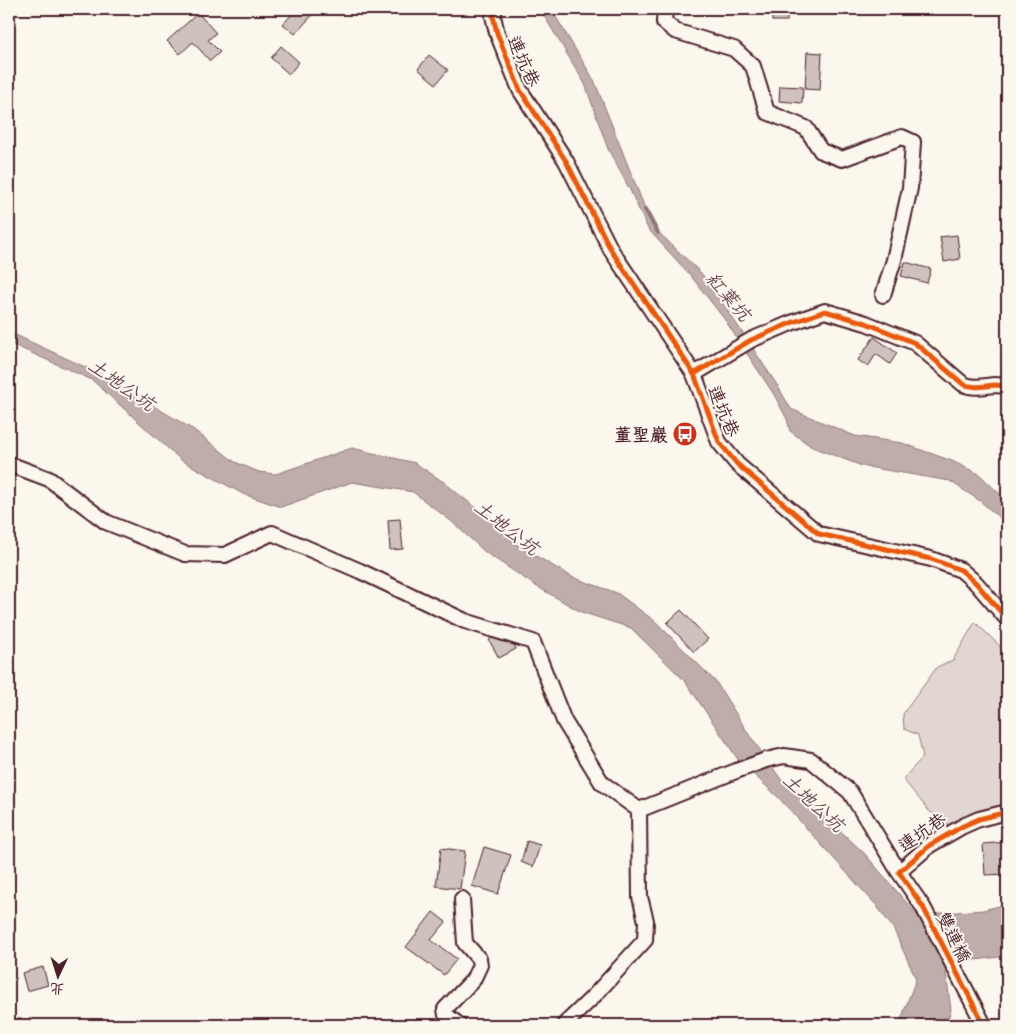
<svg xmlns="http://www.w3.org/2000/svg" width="1016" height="1034" viewBox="0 0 1016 1034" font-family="'Patrick Hand','LXGW WenKai TC',sans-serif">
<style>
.green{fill:#e2d7d0;stroke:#967b7e}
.water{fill:#bfadaa;stroke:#907477}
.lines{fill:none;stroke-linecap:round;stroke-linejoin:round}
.stream{stroke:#907477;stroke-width:4}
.building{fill:#cfc2bc;stroke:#4a1f2b}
.minor-casing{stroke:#4a1f2b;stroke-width:18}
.minor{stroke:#fbf7ec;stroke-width:14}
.cycleway-casing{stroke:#fbf7ec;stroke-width:8}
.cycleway{stroke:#e8590c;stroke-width:5}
.labels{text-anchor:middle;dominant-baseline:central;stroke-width:4;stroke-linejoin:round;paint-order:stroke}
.street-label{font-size:18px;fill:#4a1f2b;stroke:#fbf7ec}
.poi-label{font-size:18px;font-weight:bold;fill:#4a1f2b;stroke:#fbf7ec;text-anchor:end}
.water-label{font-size:19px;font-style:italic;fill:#6d4a51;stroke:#fbf7ec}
</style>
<rect width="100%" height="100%" fill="#fbf7ec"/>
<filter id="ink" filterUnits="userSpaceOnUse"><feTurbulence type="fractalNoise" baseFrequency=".02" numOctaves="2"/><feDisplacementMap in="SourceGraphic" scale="10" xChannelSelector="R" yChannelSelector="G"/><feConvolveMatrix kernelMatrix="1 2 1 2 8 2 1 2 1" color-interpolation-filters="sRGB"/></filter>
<g filter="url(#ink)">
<polygon class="green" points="975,622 1003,649 1007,647 1007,808 976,815 949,825 929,811 903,779 923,757 918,735 904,729 903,714 937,667 953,660"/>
<g class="water">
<polygon points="540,9 551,9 594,80 652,226 701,273 732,317 777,385 791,409 855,436 902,443 952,461 979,474 1007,501 1007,524 980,501 950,481 862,466 812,447 790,431 787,419 773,393 725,320 691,276 648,229 629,188 608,149 585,84"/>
<polygon points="9,332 96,372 194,430 235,462 259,472 276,474 352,448 415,463 445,483 471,504 495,520 514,543 572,577 617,593 656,622 716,682 748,733 785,785 817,809 864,853 917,915 983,910 1007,904 1007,956 975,960 945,965 951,1010 946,1025 899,1025 916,979 893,928 876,905 778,797 739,761 685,681 631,628 581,612 536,586 485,552 451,521 413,492 352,482 281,507 243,494 181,460 92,380 9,343"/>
</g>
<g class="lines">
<polyline class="stream" points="645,209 658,233"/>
</g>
<g class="building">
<polygon points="297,9 318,9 295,34 283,24"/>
<rect x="772" y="9" width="15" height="12"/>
<polygon points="198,13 216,33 208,40 220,52 210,61 193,42 180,54 167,41"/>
<polygon points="281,46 299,62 289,74 271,58"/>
<polygon points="807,52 822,53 820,90 805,89"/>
<polygon points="429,55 448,70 436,84 418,69"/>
<polygon points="780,86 803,87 802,103 779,101"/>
<polygon points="957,235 960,259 944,262 940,237"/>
<polygon points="905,262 931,269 927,283 901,276"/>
<polygon points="874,337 897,353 890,364 876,354 868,367 858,360"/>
<polygon points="400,519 403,549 390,550 388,520"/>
<polygon points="681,610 708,639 694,652 667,623"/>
<polygon points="492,638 514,645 516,649 499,658 489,640"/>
<polygon points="527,841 540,845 533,867 521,862"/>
<polygon points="1007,842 1007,874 985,875 983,844"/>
<polygon points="484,847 511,855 498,894 472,886"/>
<polygon points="441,848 465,851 460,889 436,886"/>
<polygon points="433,912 446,922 431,940 457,959 444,975 406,947"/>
<polygon points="43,967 48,985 27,991 22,973"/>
</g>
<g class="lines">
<defs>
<g id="minor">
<polyline points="495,9 493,16 497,33 520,90 566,161 611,250 694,374 719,442 737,464 819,534 931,559 961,570 976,583 1007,619"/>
<polyline points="665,9 664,22 675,31 734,49 753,66 767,112 806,128 821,151 842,159 902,137 913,142 910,188 894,260 883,295"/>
<path d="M694 374 751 340 791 323 825 311 866 323 915 343 963 384C974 389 984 386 995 385 999 385 1003 386 1007 386"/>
<polyline points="9,464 49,479 106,522 185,554 225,555 272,533 360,571 465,621 533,642 564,721 602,783 639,810"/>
<polyline points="459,1025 446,1015 445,1009 473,980 480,965 479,959 465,943 462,899"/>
<polyline points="564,1025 593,997 645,940 646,921 640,897 639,810 736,771 766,760 784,756 811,760 850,792 899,872"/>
<polyline points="984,1025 923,907 899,872 930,845 963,826 979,819 1007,812"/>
</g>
</defs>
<use href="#minor" class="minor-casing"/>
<use href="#minor" class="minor"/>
<defs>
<g id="cycleway">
<polyline points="495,9 493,16 497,33 520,90 566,161 611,250 694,374 719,442 737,464 819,534 931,559 961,570 976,583 1007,619"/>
<path d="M694 374 751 340 791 323 825 311 866 323 915 343 963 384C974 389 984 386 995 385 999 385 1003 386 1007 386"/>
<polyline points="984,1025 923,907 899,872 930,845 963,826 979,819 1007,812"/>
</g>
</defs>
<use href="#cycleway" class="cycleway-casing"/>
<use href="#cycleway" class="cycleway"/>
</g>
</g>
<defs>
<symbol id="bus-disc" viewBox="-11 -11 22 22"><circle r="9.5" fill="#c8321e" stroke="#fbf7ec"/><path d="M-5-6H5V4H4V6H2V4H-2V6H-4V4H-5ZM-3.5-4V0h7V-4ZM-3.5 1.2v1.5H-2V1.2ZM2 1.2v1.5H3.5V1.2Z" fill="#fff"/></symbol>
</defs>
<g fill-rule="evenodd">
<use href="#bus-disc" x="671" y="420" width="28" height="28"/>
</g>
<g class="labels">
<g class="street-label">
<text transform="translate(524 61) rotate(66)">連坑巷</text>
<text transform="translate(724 411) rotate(67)">連坑巷</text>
<text transform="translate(922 832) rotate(-35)">連坑巷</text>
<text transform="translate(954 937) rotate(63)">雙連橋</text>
</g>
<g class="poi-label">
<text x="668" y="434">董聖巖</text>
</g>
<g class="water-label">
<text transform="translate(729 296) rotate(50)">紅葉坑</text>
<text transform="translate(122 384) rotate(35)">土地公坑</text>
<text transform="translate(507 527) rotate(38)">土地公坑</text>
<text transform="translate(814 802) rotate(43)">土地公坑</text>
</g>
</g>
<rect width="1016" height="1034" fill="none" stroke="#fbf7ec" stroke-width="30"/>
<rect x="15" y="15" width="986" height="1004" fill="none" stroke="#4a1f2b" stroke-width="2" filter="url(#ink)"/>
<g transform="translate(58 976) rotate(184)" stroke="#fbf7ec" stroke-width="4" paint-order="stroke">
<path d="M0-4L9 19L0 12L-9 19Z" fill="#4a1f2b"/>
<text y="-8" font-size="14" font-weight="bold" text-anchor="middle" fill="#4a1f2b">北</text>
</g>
</svg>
